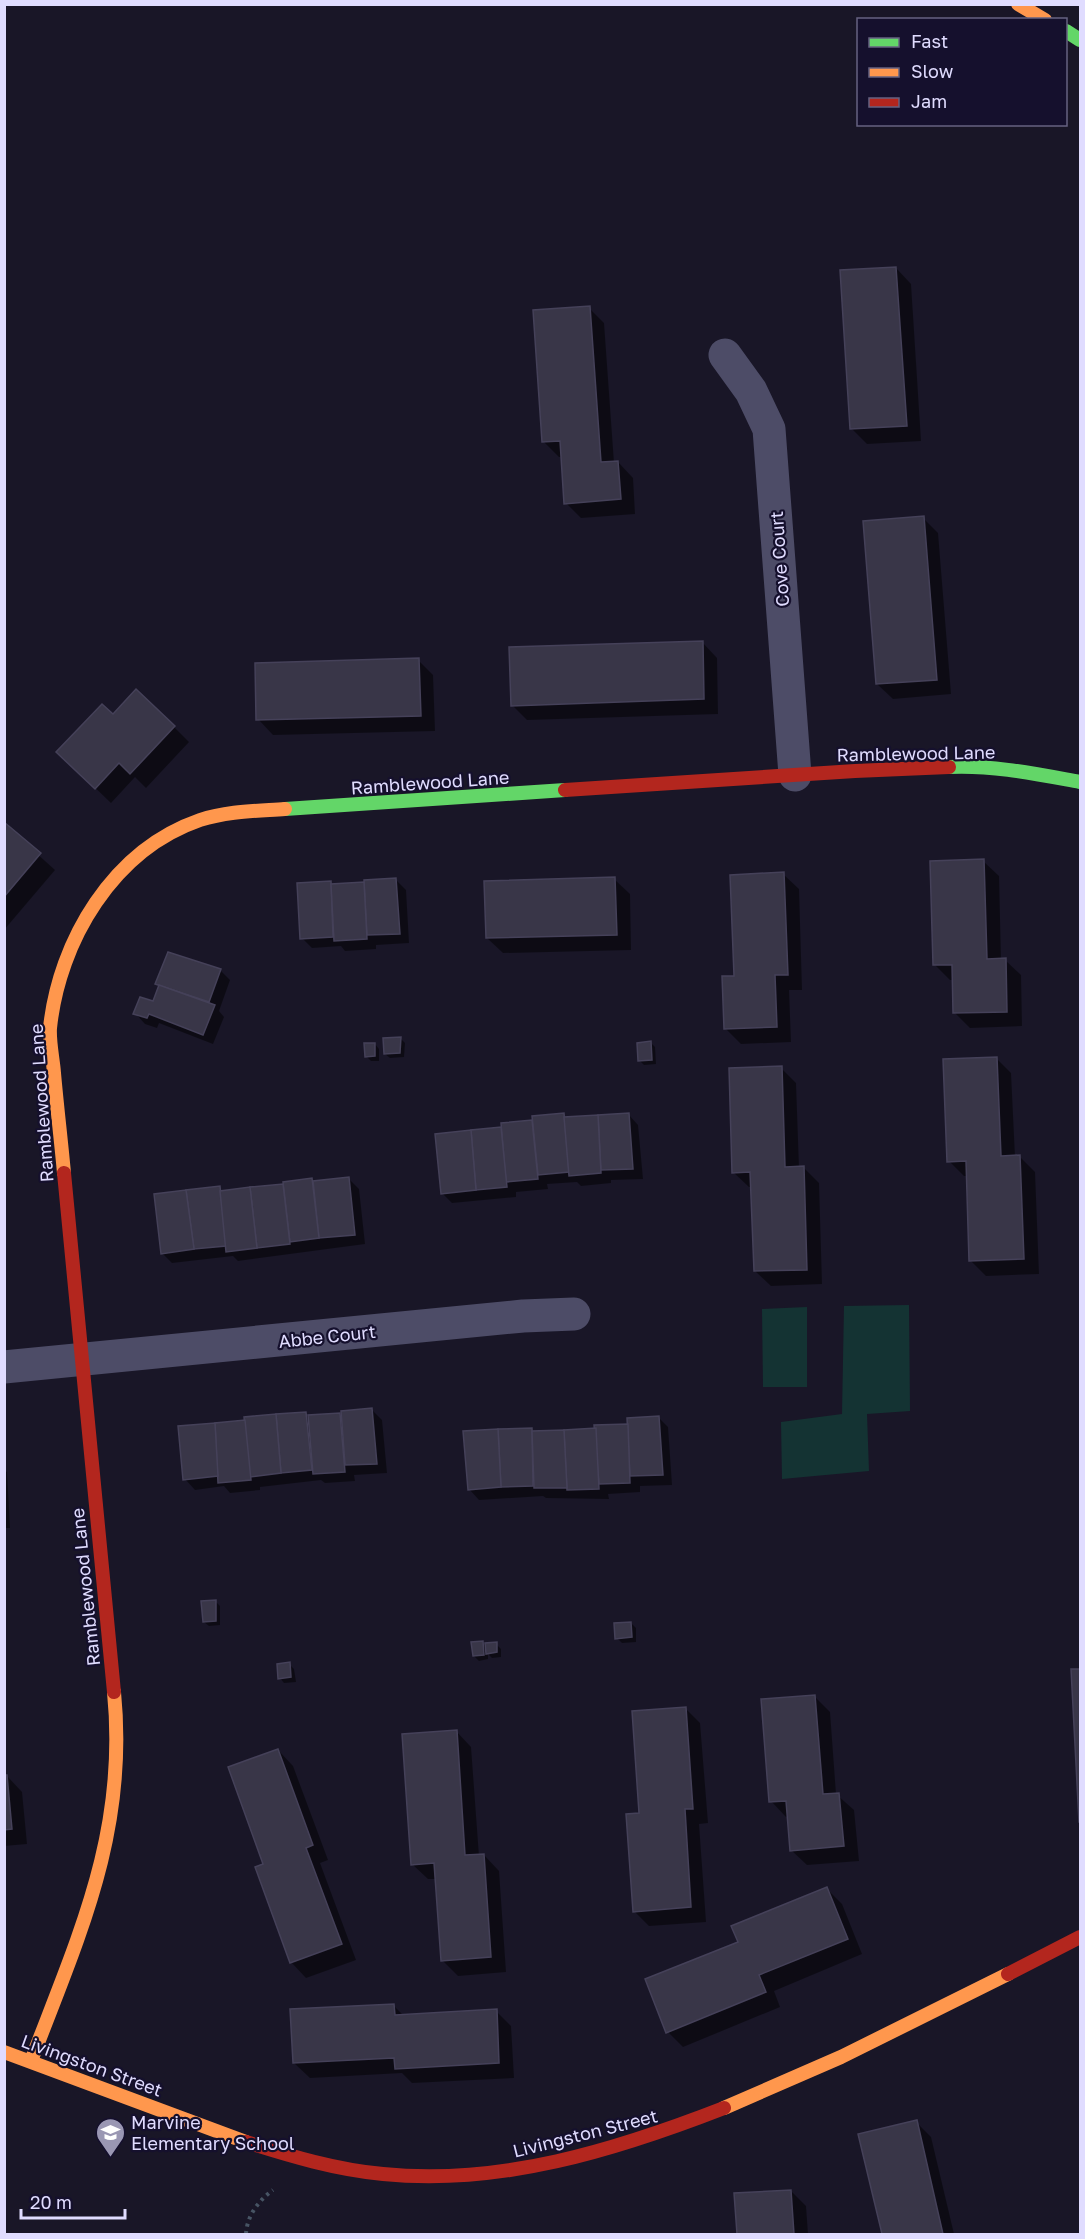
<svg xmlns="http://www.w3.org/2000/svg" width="1085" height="2239" viewBox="0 0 1085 2239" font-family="'Golos Text',sans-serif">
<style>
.green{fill:#143333}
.shadow{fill:#0007}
.building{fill:#393648;stroke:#454159;stroke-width:1.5}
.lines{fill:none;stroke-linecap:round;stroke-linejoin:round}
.path{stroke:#475464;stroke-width:4;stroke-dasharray:3 4.5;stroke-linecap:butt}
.street{stroke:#4d4c67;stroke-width:33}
.fast{stroke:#63d668;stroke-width:14}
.slow{stroke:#ff974d;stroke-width:14}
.jam{stroke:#b3261e;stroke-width:14}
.labels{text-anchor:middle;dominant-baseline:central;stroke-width:4.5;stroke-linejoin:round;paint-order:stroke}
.street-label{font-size:18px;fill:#e0dcff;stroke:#15102d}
.poi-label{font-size:18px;fill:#e0dcff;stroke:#15102d;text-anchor:start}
</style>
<rect width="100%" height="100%" fill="#191627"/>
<g class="green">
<polygon points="909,1305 910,1411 867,1414 869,1471 782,1479 781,1422 842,1414 844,1306"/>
<polygon points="807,1307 807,1387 763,1387 762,1309"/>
</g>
<g class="shadow">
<polygon points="896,268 911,284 921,441 867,444 852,429"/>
<polygon points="589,308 604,323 614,463 618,462 633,478 635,514 581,518 566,503 562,457 559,457 544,442"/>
<polygon points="923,518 938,533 951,694 893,699 877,684"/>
<polygon points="702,642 717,658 718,714 527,720 512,705"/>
<polygon points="418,660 433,675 435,731 273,735 258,719"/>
<polygon points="113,717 174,727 189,742 146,788 135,777 111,803 58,752"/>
<polygon points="4,824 55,870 4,930"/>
<polygon points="983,861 999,876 1001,960 1005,960 1021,975 1022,1026 970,1028 955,1013 954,980 950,980 935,965"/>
<polygon points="783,874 799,889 802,990 789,990 791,1042 741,1044 726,1029 735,978"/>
<polygon points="395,879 406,890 409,943 376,945 376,949 345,951 341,946 312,948 302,938 330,882 333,885"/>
<polygon points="614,879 630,894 631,950 503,953 487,938"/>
<polygon points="220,970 230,980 219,1011 224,1017 213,1044 159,1023 157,1028 145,1024 135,1013 154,1003 160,986"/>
<polygon points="400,1038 405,1043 404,1057 390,1058 385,1054"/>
<polygon points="650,1042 655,1047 656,1064 644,1065 640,1061"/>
<polygon points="375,1044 379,1049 379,1061 371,1061 366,1056"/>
<polygon points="996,1058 1011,1073 1015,1157 1019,1156 1035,1172 1039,1274 986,1276 970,1260 968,1176 964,1176 949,1161"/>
<polygon points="781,1068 796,1083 799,1168 804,1168 819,1183 822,1284 771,1286 755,1271 752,1187 749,1187 733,1172"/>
<polygon points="563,1114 567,1118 628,1114 638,1125 643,1179 611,1180 611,1183 581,1186 577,1182 547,1184 548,1189 516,1192 516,1197 452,1203 442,1193 437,1135 502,1128 502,1124 534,1122"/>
<polygon points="349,1179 359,1189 365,1244 238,1261 233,1256 172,1263 162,1253 219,1188 223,1192 283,1185 312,1180 315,1182"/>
<polygon points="372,1410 382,1420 387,1473 354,1475 355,1481 325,1483 321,1480 260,1487 260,1490 230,1493 224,1486 195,1490 185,1479 306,1414 308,1416"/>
<polygon points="658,1417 668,1427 672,1485 640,1486 640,1492 608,1494 609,1499 546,1498 543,1496 479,1500 469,1489 465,1433 598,1430 629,1425"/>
<polygon points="4,1470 7,1472 10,1528 4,1528"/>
<polygon points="215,1601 220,1606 220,1625 209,1626 204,1622"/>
<polygon points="631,1623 636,1628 636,1642 622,1643 617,1638"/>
<polygon points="483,1643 485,1645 496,1644 501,1649 501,1657 492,1658 488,1654 488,1659 479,1661 474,1656"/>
<polygon points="289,1664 294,1669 296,1682 284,1683 280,1678"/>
<polygon points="1073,1670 1080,1670 1080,1822"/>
<polygon points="814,1696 830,1712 836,1794 854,1810 859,1861 807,1865 791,1850 789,1816 786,1817 771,1801"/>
<polygon points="685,1708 700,1723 708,1823 699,1824 706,1922 649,1926 634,1911 641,1814"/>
<polygon points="456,1731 471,1747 479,1856 484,1855 499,1871 506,1972 458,1976 442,1960 437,1879 428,1879 412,1864"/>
<polygon points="278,1750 293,1766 328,1860 320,1863 356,1960 306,1978 291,1962 265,1865"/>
<polygon points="4,1776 7,1776 22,1792 27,1844 4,1846"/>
<polygon points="827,1889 842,1904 862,1954 774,1991 780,2007 683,2047 668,2032 739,1943"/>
<polygon points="394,2006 404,2016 496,2011 511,2026 514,2078 412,2083 402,2073 310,2078 294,2063"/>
<polygon points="916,2122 931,2137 954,2234 883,2234 860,2135"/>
<polygon points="791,2191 806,2206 808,2234 738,2234 736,2195"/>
</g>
<g class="building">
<polygon points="896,267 907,426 850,429 840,270"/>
<polygon points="590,306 601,462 618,461 621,499 564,504 560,441 542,442 533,310"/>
<polygon points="924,516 937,680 876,684 863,521"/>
<polygon points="703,641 704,699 511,706 509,647"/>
<polygon points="419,658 421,716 256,720 255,663"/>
<polygon points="136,689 175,726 130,774 119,763 95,789 56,752 102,704 113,714"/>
<polygon points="4,822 41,853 4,897"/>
<polygon points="984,859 987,959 1006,958 1007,1012 953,1013 952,965 933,965 930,861"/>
<polygon points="784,872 788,975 775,975 777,1027 724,1029 722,976 734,976 730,875"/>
<polygon points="615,877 617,935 486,938 484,881"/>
<polygon points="396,878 400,934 367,935 364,880"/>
<polygon points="331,881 333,937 300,939 297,883"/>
<polygon points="364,882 367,939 334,941 331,884"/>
<polygon points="168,952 221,969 209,1002 155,984"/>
<polygon points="159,985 215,1005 203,1035 149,1014 147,1018 133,1014 140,997 153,1001"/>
<polygon points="401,1037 400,1053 384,1054 383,1038"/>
<polygon points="651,1041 652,1060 638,1061 637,1043"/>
<polygon points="364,1043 375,1043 375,1056 365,1057"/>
<polygon points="997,1057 1001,1156 1020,1155 1024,1259 969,1261 966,1161 947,1162 943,1059"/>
<polygon points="782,1066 785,1167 804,1166 807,1270 754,1271 750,1172 732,1173 729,1068"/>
<polygon points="564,1113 569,1172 538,1175 532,1116"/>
<polygon points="629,1113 633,1169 601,1170 598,1115"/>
<polygon points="598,1115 601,1173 569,1176 564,1117"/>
<polygon points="532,1120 538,1179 506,1182 501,1123"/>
<polygon points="501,1127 507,1187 476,1190 471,1130"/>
<polygon points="471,1130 476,1190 441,1194 435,1134"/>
<polygon points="349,1177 355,1235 319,1238 313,1181"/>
<polygon points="312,1178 319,1238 290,1242 283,1182"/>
<polygon points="283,1184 290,1244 257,1248 250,1187"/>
<polygon points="220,1186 226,1246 194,1249 186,1190"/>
<polygon points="250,1187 257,1248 226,1252 220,1191"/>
<polygon points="186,1190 194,1249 161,1254 154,1194"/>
<polygon points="372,1408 377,1464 345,1465 341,1411"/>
<polygon points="306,1412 312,1470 281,1473 276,1414"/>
<polygon points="340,1413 345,1472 313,1474 308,1415"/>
<polygon points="276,1414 281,1473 250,1477 244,1417"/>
<polygon points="659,1416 663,1475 630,1476 627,1418"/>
<polygon points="245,1420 251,1480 218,1483 215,1423"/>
<polygon points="215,1423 218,1476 183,1480 178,1426"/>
<polygon points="628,1424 630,1483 599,1484 594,1425"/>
<polygon points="532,1428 533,1486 501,1487 498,1429"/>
<polygon points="596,1428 599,1489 567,1490 564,1430"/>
<polygon points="498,1429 501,1487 468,1490 463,1431"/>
<polygon points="564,1430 567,1488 534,1488 532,1431"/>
<polygon points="216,1600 216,1621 203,1622 201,1601"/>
<polygon points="631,1622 632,1637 615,1639 614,1623"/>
<polygon points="483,1641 484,1655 473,1656 471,1642"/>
<polygon points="497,1642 497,1652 486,1654 485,1643"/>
<polygon points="290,1662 291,1677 278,1679 277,1664"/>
<polygon points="1071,1669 1080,1669 1080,1822 1079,1822"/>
<polygon points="815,1695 823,1794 839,1793 844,1846 790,1851 786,1801 769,1802 761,1699"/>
<polygon points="686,1707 693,1809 685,1809 691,1907 633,1912 626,1814 639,1813 632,1711"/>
<polygon points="457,1730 465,1855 484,1854 491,1957 441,1961 434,1863 411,1865 402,1734"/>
<polygon points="278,1749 313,1845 306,1848 342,1944 290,1963 255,1867 263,1864 228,1767"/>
<polygon points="4,1775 7,1775 12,1829 4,1830"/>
<polygon points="827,1887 848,1939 759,1975 766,1992 666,2033 645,1979 738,1942 731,1926"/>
<polygon points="394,2004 395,2015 497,2009 499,2063 395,2069 394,2058 293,2063 290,2009"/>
<polygon points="917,2120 943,2234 882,2234 858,2134"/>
<polygon points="791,2190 794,2234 737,2234 734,2193"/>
</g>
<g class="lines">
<path class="path" d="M246 2234C247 2216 258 2201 273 2190"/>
<g class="street">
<polyline points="725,355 751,391 769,429 795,775"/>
<polyline points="4,1367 523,1316 574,1314"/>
</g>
<g class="fast">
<polyline points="1066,31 1080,40"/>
<path d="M949 767C994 765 1036 774 1080 782"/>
<polyline points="285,809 565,790"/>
</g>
<g class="slow">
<polyline points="1018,4 1045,20"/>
<path d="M64 1173C61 1140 57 1107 54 1073 53 1059 49 1042 50 1028 59 941 113 850 200 820 227 811 256 811 285 809"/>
<polyline points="4,2052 246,2142"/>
<path d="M31 2061C79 1935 128 1832 114 1692"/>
<polyline points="724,2108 841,2057 1008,1974"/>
</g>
<g class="jam">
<polyline points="565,790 855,771 949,767"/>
<polyline points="64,1173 114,1692"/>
<polyline points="1008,1974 1080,1937"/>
<path d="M246 2142C290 2156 337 2170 383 2174 500 2186 616 2150 724 2108"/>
</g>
</g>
<defs>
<symbol id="school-pin" viewBox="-11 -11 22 30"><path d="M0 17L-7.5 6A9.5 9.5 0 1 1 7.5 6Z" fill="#9a97b3" stroke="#15102d"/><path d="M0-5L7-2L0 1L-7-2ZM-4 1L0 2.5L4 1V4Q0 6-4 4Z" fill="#fff"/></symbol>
</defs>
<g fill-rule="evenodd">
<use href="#school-pin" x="94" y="2116" width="33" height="45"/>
</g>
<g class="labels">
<g class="street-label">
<text transform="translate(779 559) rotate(-94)">Cove Court</text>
<text transform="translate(916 753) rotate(-1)">Ramblewood Lane</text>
<text transform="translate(430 782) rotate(-4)">Ramblewood Lane</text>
<text transform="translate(41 1103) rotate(-94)">Ramblewood Lane</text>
<text transform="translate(327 1336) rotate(-6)">Abbe Court</text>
<text transform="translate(85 1587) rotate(-96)">Ramblewood Lane</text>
<text transform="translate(92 2065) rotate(20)">Livingston Street</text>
<text transform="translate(585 2133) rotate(-14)">Livingston Street</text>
</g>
<g class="poi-label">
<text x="131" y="2122">Marvine<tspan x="131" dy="21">Elementary School</tspan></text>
</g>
</g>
<rect width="1085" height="2239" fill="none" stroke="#e0dcff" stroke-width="12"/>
<rect x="857" y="18" width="210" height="108" fill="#15102d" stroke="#666281" stroke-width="1.5"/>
<rect x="869" y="38" width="30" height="9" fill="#63d668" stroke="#666281" stroke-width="1.5"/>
<text x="911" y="48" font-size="18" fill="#e0dcff">Fast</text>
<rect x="869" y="68" width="30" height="9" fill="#ff974d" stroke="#666281" stroke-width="1.5"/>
<text x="911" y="78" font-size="18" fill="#e0dcff">Slow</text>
<rect x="869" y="98" width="30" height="9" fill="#b3261e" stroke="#666281" stroke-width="1.5"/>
<text x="911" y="108" font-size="18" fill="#e0dcff">Jam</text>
<path d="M21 2209v9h104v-9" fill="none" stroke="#e0dcff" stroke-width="3"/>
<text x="30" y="2209" font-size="18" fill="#e0dcff" stroke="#15102d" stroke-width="4.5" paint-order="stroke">20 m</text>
</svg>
